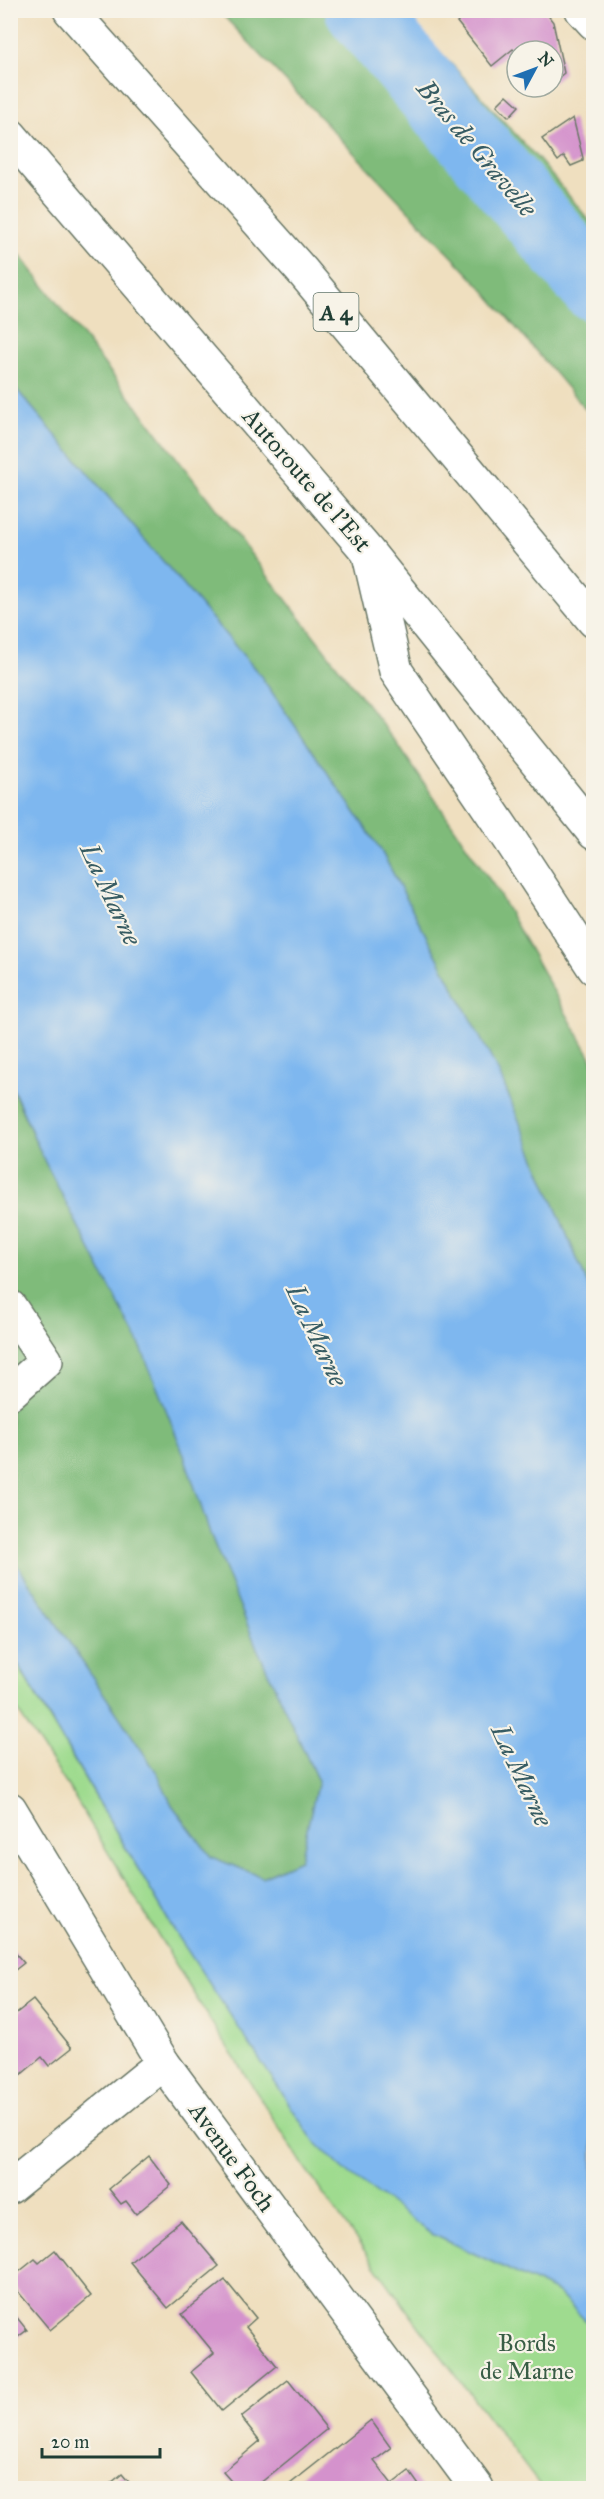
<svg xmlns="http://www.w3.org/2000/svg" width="604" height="2499" viewBox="0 0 604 2499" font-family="'IM FELL Great Primer',serif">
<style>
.green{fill:#9fdb8f;stroke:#5f8c62;stroke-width:1.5}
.forest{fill:#7fbb7a;stroke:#4f7c57;stroke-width:1.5}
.water{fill:#7eb7ef;stroke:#4e7a92;stroke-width:1.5}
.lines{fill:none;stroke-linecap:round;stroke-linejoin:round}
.river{stroke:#7eb7ef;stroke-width:70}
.building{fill:#d492cc}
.minor-casing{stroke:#687665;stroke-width:36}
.highway-casing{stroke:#687665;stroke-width:36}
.minor{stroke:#fff;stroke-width:33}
.highway{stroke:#fff;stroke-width:33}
.labels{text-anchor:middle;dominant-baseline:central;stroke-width:4.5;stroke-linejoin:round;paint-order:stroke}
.shield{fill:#f7f3e8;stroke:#60746a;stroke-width:1.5}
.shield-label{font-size:22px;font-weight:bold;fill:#1f3d34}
.street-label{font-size:24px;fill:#1f3d34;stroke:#f7f3e8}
.park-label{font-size:24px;fill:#395d46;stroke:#f7f3e8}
.water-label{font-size:26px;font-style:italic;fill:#375c63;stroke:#f7f3e8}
</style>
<rect width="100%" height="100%" fill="#f7f3e8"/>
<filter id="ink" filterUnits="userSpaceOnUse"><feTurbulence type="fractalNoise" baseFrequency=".0167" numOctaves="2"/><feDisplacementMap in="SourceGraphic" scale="12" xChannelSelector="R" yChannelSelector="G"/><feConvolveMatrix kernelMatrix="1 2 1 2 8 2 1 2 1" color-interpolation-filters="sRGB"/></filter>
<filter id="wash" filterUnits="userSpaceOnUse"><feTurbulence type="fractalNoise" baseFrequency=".008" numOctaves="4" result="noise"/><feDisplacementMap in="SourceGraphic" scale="24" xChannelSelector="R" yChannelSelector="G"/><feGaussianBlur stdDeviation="1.35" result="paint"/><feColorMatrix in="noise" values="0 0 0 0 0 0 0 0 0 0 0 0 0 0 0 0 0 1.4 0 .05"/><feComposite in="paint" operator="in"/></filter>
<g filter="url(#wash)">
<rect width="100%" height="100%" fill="#efdfbf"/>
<polygon class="green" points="10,1652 174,1930 432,2234 557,2292 593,2328 593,2488 542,2488 420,2328 305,2168 206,2014 69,1788 11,1701"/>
<g class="forest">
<polygon points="219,11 403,11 539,160 593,225 593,418 483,289"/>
<polygon points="10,242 396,742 496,889 593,1061 593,1297 499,1073 380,849 260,675 11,383"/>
<polygon points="10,1084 45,1162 141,1347 183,1452 210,1533 257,1648 318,1781 300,1860 262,1877 211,1857 172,1805 157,1773 11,1556"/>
</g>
<polygon class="water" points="11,383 260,675 380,849 499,1073 593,1297 593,2328 557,2292 432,2234 343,2169 313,2140 174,1930 11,1652 11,1556 157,1773 172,1805 211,1857 262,1877 300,1860 318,1781 257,1648 210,1533 183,1452 141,1347 45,1162 11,1084"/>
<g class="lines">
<polyline class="river" points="360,10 594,286"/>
</g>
<g id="blocks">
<g class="building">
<polygon points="471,10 544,10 553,22 564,73 553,82 553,51 517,51 517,54 513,49 492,66 457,22"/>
<polygon points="507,95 519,106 509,117 497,105"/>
<polygon points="573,118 583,158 583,161 571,166 564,156 558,161 542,139"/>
<polygon points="10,1947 24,1963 10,1974"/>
<polygon points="33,2000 72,2048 49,2066 42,2057 17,2078 10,2070 10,2018"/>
<polygon points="149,2156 171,2185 136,2214 126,2201 121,2204 109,2189"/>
<polygon points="181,2221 219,2266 168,2308 130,2262"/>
<polygon points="55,2250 91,2296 50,2330 10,2282 10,2279 35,2259 39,2263"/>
<polygon points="225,2280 256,2318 246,2327 277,2366 222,2411 191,2372 214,2353 182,2314"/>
<polygon points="10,2309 27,2330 10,2343"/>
<polygon points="288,2380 327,2429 254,2488 237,2488 223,2472 260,2441 241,2417"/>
<polygon points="371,2420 391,2448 374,2461 392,2484 409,2471 421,2488 285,2488"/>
<polygon points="122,2474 134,2488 108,2488 106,2487"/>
</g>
</g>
</g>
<g filter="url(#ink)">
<use href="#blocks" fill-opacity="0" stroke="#687665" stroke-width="1.5"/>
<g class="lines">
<defs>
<g id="minor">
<polyline points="582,10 594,23"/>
<polyline points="10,1307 46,1361 10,1393"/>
<polyline points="10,1809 163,2063 477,2488"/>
<polyline points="10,2187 163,2063"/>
</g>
<g id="highway">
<polyline points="70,10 303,272 594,621"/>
<polyline points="10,135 368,552 594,833"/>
<polyline points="370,559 396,671 509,838 594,968"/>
</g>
</defs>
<use href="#minor" class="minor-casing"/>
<use href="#highway" class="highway-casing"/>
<use href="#minor" class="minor"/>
<use href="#highway" class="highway"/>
</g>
</g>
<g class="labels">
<rect class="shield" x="313.5" y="293" width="45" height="38" rx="4.5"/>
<g class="shield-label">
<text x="336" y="312">A 4</text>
</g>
<g class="street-label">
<text transform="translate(307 480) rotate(49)">Autoroute de l’Est</text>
<text transform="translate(232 2157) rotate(54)">Avenue Foch</text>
</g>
<g class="park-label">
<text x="527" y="2343">Bords<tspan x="527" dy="28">de Marne</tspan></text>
</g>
<g class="water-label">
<text transform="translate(477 148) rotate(50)">Bras de Gravelle</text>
<text transform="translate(111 894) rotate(65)">La Marne</text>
<text transform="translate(317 1335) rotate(65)">La Marne</text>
<text transform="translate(522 1775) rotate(65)">La Marne</text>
</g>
</g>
<rect width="604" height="2499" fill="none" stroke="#f7f3e8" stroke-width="36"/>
<g transform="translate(535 69) rotate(49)"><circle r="28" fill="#f7f3e8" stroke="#a1aaa0" stroke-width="1.5"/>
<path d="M0-4.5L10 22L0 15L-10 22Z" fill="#1f6fb2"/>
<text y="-9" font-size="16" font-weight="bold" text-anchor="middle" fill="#1f3d34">N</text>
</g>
<path d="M42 2448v9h118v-9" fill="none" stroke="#1f3d34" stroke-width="3"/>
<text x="51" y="2448" font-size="18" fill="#1f3d34" stroke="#f7f3e8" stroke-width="4.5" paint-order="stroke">20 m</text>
</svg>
